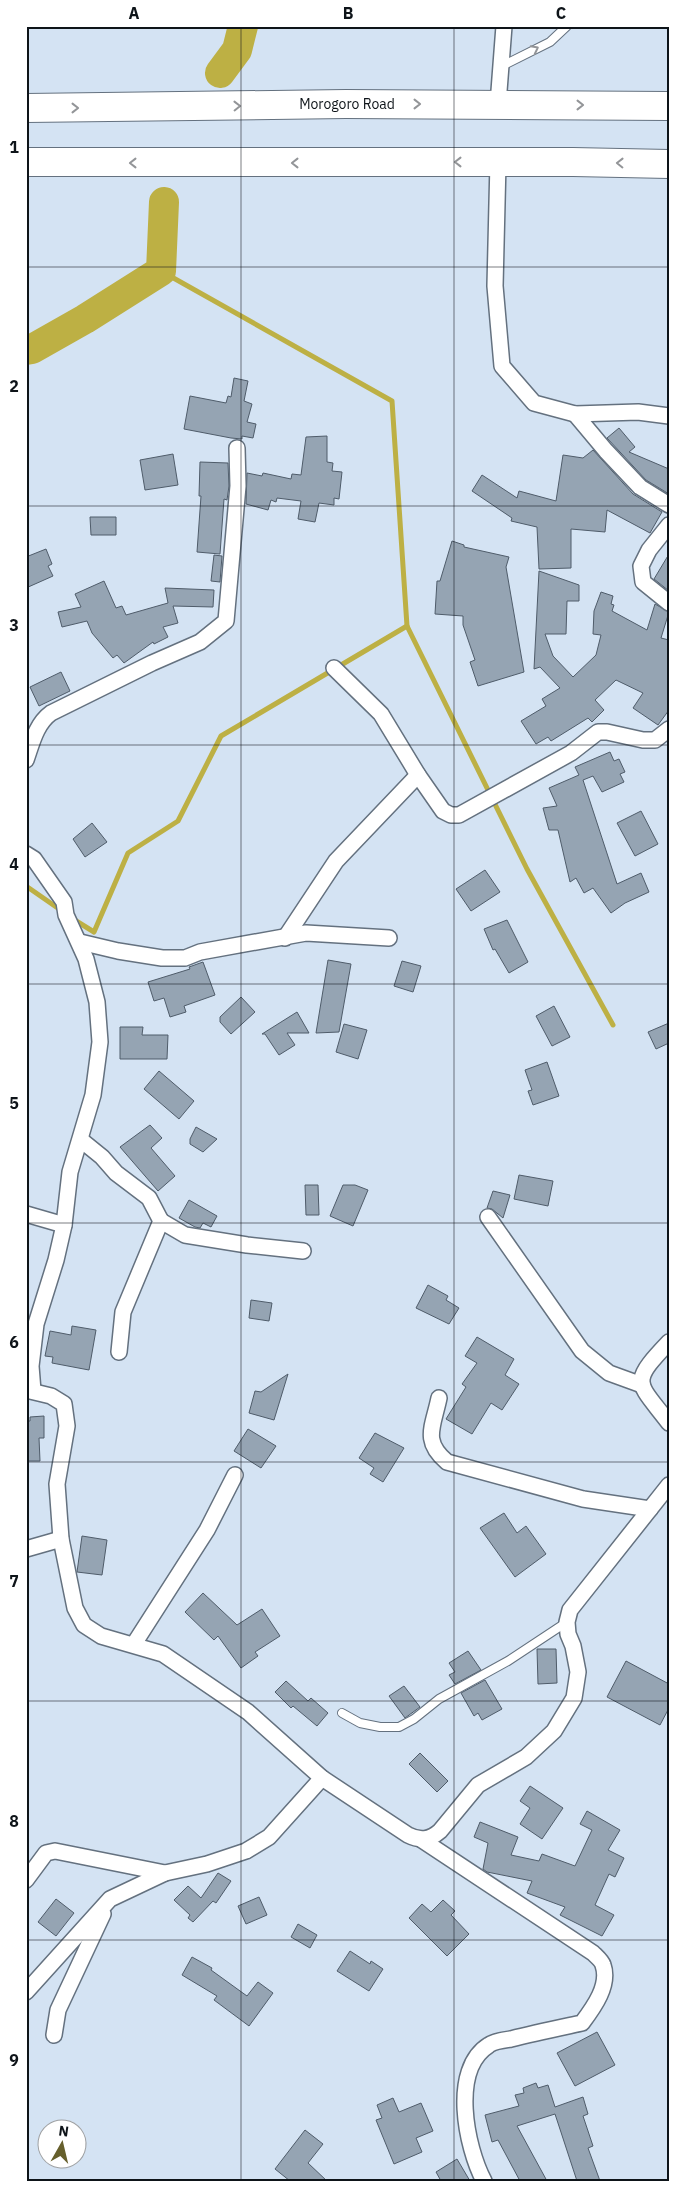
<svg xmlns="http://www.w3.org/2000/svg" width="695" height="2207" viewBox="0 0 695 2207" font-family="'IBM Plex Sans',sans-serif">
<style>
.lines{fill:none;stroke-linecap:round;stroke-linejoin:round}
.stream{stroke:#bdb044;stroke-width:5}
.river{stroke:#bdb044;stroke-width:30}
.building{fill:#95a4b3;stroke:#4f5c6a}
.lane-casing{stroke:#64717f;stroke-width:10}
.street-casing{stroke:#64717f;stroke-width:18}
.highway-casing{stroke:#64717f;stroke-width:30}
.lane{stroke:#fff;stroke-width:8}
.street{stroke:#fff;stroke-width:15}
.highway{stroke:#fff;stroke-width:28}
.oneway{stroke:#939598}
.grid{fill:none;stroke:#0e1419;stroke-width:1;stroke-opacity:0.55}
.labels{text-anchor:middle;dominant-baseline:central;stroke-width:4.5;stroke-linejoin:round;paint-order:stroke}
.street-label{font-size:14px;fill:#0e1419;stroke:#fff}
.neatline{fill:none;stroke:#0e1419;stroke-width:2}
.grid-label{font-size:16px;text-anchor:middle;font-weight:bold;fill:#0e1419}
</style>
<rect width="100%" height="100%" fill="#d4e3f3"/>
<g class="lines">
<g class="stream">
<polyline points="161,271 392,401 407,626 527,869 613,1025"/>
<polyline points="26,886 62,911"/>
<polyline points="73,919 94,932 128,853 178,821 221,736 407,626"/>
</g>
<g class="river">
<polyline points="220,73 237,50 243,26"/>
<polyline points="26,350 32,349 85,319 161,271 164,202"/>
</g>
</g>
<g class="building">
<polygon points="234,378 248,381 244,401 252,404 247,422 256,424 253,438 242,436 242,439 231,438 184,429 190,396 226,403 228,396 231,397"/>
<polygon points="619,428 635,447 629,452 669,469 669,494 646,480 607,438"/>
<polygon points="327,436 327,462 333,463 332,471 342,472 339,499 334,498 334,505 319,503 315,522 298,519 301,501 277,498 276,502 271,500 268,510 246,504 247,473 262,476 263,473 291,479 292,474 301,475 306,437"/>
<polygon points="593,450 633,494 662,512 650,533 607,510 605,532 571,529 571,568 539,569 537,527 511,521 512,518 472,491 482,475 517,498 519,491 556,501 563,455 583,458"/>
<polygon points="173,454 178,485 145,490 140,460"/>
<polygon points="200,462 228,463 229,486 227,500 224,499 220,554 197,552 201,496 199,496"/>
<polygon points="90,517 116,517 116,535 91,535"/>
<polygon points="452,541 464,545 464,547 509,557 506,567 524,672 478,686 470,662 475,660 463,625 463,616 435,614 437,581 440,581"/>
<polygon points="46,549 52,564 48,566 53,576 26,588 26,557"/>
<polygon points="669,554 669,591 654,579"/>
<polygon points="214,555 222,556 220,582 211,581"/>
<polygon points="539,571 579,585 579,601 567,601 566,634 545,634 553,656 573,677 596,655 601,635 593,634 594,611 601,592 613,596 611,604 614,605 612,611 647,630 655,604 669,612 661,638 669,640 669,710 658,725 633,708 643,693 616,680 595,700 604,710 592,722 588,718 551,741 548,737 536,744 521,721 546,706 542,699 560,688 540,667 534,669"/>
<polygon points="104,581 116,608 122,606 126,615 168,603 165,588 214,590 213,607 173,606 178,623 163,627 168,637 154,644 153,642 124,663 117,655 113,658 92,633 87,621 62,627 58,612 81,607 75,594"/>
<polygon points="61,672 70,691 39,706 30,687"/>
<polygon points="610,752 614,761 619,759 625,772 620,774 624,782 602,792 593,776 583,780 617,884 641,873 649,892 625,903 611,913 593,888 584,893 576,878 570,882 558,830 549,830 543,808 557,806 549,788 579,775 575,767"/>
<polygon points="641,811 658,844 635,856 617,823"/>
<polygon points="92,823 107,842 85,857 73,839"/>
<polygon points="485,870 500,892 471,911 456,889"/>
<polygon points="507,920 528,962 509,973 495,949 493,950 484,929"/>
<polygon points="328,960 351,964 339,1032 316,1033"/>
<polygon points="402,961 421,966 413,992 394,986"/>
<polygon points="203,962 215,995 184,1006 186,1012 170,1017 164,998 154,1001 148,982 190,969 189,967"/>
<polygon points="241,997 255,1012 231,1034 220,1022 220,1017"/>
<polygon points="554,1006 570,1037 552,1046 536,1016"/>
<polygon points="297,1012 309,1033 287,1033 295,1045 279,1055 265,1034 262,1034"/>
<polygon points="669,1023 669,1043 656,1049 648,1032"/>
<polygon points="344,1024 367,1030 358,1059 336,1052"/>
<polygon points="120,1027 143,1027 142,1035 168,1035 167,1059 120,1059"/>
<polygon points="547,1062 559,1096 533,1105 528,1091 532,1090 525,1070"/>
<polygon points="159,1071 194,1101 179,1119 144,1089"/>
<polygon points="150,1125 162,1138 151,1148 175,1176 158,1191 120,1147"/>
<polygon points="196,1127 217,1139 203,1152 190,1144 190,1139"/>
<polygon points="519,1175 553,1181 548,1206 514,1199"/>
<polygon points="305,1185 318,1185 319,1215 306,1215"/>
<polygon points="343,1185 355,1185 368,1190 353,1226 330,1216"/>
<polygon points="493,1191 510,1195 503,1218 492,1209 487,1208"/>
<polygon points="189,1200 217,1216 211,1227 203,1223 200,1228 195,1227 179,1218"/>
<polygon points="428,1285 448,1296 446,1300 459,1308 449,1324 416,1308"/>
<polygon points="251,1300 272,1303 269,1321 249,1318"/>
<polygon points="72,1326 96,1330 89,1370 52,1363 53,1357 45,1356 50,1331 71,1335"/>
<polygon points="477,1337 514,1359 505,1375 519,1384 502,1410 491,1403 472,1434 446,1419 466,1387 462,1384 477,1363 465,1356"/>
<polygon points="288,1374 274,1420 249,1413 255,1391 261,1392"/>
<polygon points="44,1416 44,1438 39,1438 40,1461 26,1461 26,1421 30,1421 30,1417"/>
<polygon points="248,1429 276,1446 261,1468 234,1451"/>
<polygon points="375,1433 404,1448 383,1482 370,1474 374,1468 359,1458"/>
<polygon points="504,1513 517,1533 526,1526 546,1554 515,1577 480,1528"/>
<polygon points="82,1536 107,1540 102,1575 77,1572"/>
<polygon points="203,1593 237,1625 262,1609 280,1636 255,1652 258,1656 241,1668 218,1636 214,1640 185,1612"/>
<polygon points="537,1649 556,1649 557,1683 538,1684"/>
<polygon points="468,1651 481,1670 455,1684 449,1675 455,1672 449,1663"/>
<polygon points="626,1661 669,1684 669,1708 660,1725 607,1697"/>
<polygon points="485,1680 502,1709 482,1720 478,1713 474,1716 461,1693"/>
<polygon points="286,1681 308,1701 311,1698 328,1713 317,1726 293,1706 291,1708 275,1692"/>
<polygon points="404,1686 420,1707 405,1718 389,1696"/>
<polygon points="420,1753 448,1781 437,1792 409,1764"/>
<polygon points="530,1786 563,1808 542,1839 520,1824 530,1808 520,1801"/>
<polygon points="587,1811 620,1830 608,1850 624,1858 615,1877 609,1874 595,1905 614,1915 602,1936 560,1915 565,1907 527,1893 532,1881 487,1872 483,1869 488,1843 474,1837 480,1822 518,1837 511,1855 539,1861 542,1854 575,1866 592,1830 580,1824"/>
<polygon points="218,1873 231,1881 216,1903 213,1901 193,1922 188,1918 190,1915 174,1900 188,1886 201,1898"/>
<polygon points="259,1897 267,1915 246,1924 238,1906"/>
<polygon points="56,1899 74,1913 56,1936 38,1922"/>
<polygon points="443,1900 455,1911 451,1915 469,1934 447,1956 409,1918 422,1904 431,1912"/>
<polygon points="298,1924 317,1935 310,1948 291,1937"/>
<polygon points="350,1951 370,1964 371,1961 383,1969 369,1991 337,1971"/>
<polygon points="192,1957 212,1968 211,1970 247,1996 258,1982 273,1993 249,2026 214,2000 217,1996 182,1975"/>
<polygon points="597,2032 615,2065 575,2086 557,2053"/>
<polygon points="536,2083 538,2088 548,2085 555,2107 583,2097 588,2114 583,2116 593,2146 588,2148 600,2181 577,2181 555,2114 517,2126 547,2181 520,2181 498,2140 492,2142 485,2115 519,2106 515,2095 524,2093 523,2088"/>
<polygon points="393,2098 399,2112 421,2103 433,2131 416,2138 422,2152 394,2164 376,2120 382,2118 377,2105"/>
<polygon points="305,2130 323,2144 308,2163 327,2181 290,2181 275,2169"/>
<polygon points="457,2159 470,2181 441,2181 436,2172"/>
</g>
<g class="lines">
<defs>
<g id="lane">
<polyline points="500,67 550,42 567,26"/>
<polyline points="342,1713 360,1723 380,1727 399,1727 414,1719 439,1699 508,1661 567,1622"/>
</g>
<g id="street">
<polyline points="498,104 504,26"/>
<polyline points="498,162 495,286 502,366 534,403 575,414 638,412 669,416"/>
<polyline points="575,414 606,451 640,487 669,505"/>
<polyline points="669,525 649,550 641,566 643,582 669,603"/>
<polyline points="334,668 381,714 418,775 443,811 451,815 459,815 571,753 598,732 607,732 643,740 655,740 669,729"/>
<path d="M26 760C32 743 36 724 51 713L152 663 200 642 226 621 238 486 237 448"/>
<polyline points="26,854 34,859 64,902 66,915 86,959 97,1002 100,1042 93,1095 70,1172 64,1225 56,1260 36,1324 31,1366 33,1391"/>
<polyline points="285,938 336,861 418,775"/>
<polyline points="80,942 118,951 162,958 185,958 200,952 306,933 389,938"/>
<polyline points="81,1140 102,1157 116,1173 149,1198 161,1221 123,1312 119,1352"/>
<polyline points="26,1214 64,1225"/>
<polyline points="488,1217 582,1351 609,1373 642,1385"/>
<polyline points="161,1221 185,1235 247,1245 303,1251"/>
<path d="M669 1342C629 1384 637 1381 669 1423"/>
<path d="M26 1390 51 1396 64 1404 67 1426 57 1484 61 1539 75 1608 84 1625 101 1636 163 1654 248 1712 322 1778 408 1835C420 1841 430 1840 440 1831L478 1785 526 1757 554 1731 574 1698 578 1672 573 1646 568 1634 567 1622 570 1610 669 1485"/>
<path d="M439 1398C433 1427 422 1441 447 1462L583 1499 650 1509"/>
<polyline points="26,1549 61,1539"/>
<polyline points="134,1644 207,1530 235,1475"/>
<path d="M422 1840 593 1953C596 1956 602 1961 603 1965 610 1985 594 2007 582 2023 559 2028 535 2033 511 2039 504 2040 494 2041 489 2045 450 2069 466 2147 484 2181"/>
<polyline points="26,1880 46,1853 55,1851 165,1873"/>
<polyline points="26,1992 110,1899 165,1873 207,1864 246,1851 269,1837 322,1778"/>
<polyline points="54,2035 58,2010 103,1914"/>
</g>
<g id="highway">
<polyline points="26,108 346,104 669,106"/>
<polyline points="26,162 573,162 669,164"/>
</g>
</defs>
<use href="#lane" class="lane-casing"/>
<use href="#street" class="street-casing"/>
<use href="#highway" class="highway-casing"/>
<use href="#lane" class="lane"/>
<use href="#street" class="street"/>
<use href="#highway" class="highway"/>
</g>
<defs><path id="oneway-chevron" d="M-2-3.5L2.5 0L-2 3.5" fill="none" stroke-width="1.6" stroke-linecap="round" stroke-linejoin="round" transform="scale(1.25)"/></defs>
<g class="oneway">
<use href="#oneway-chevron" transform="translate(535 49) rotate(-27)"/>
<use href="#oneway-chevron" transform="translate(417 104)"/>
<use href="#oneway-chevron" transform="translate(580 105)"/>
<use href="#oneway-chevron" transform="translate(237 106) rotate(-1)"/>
<use href="#oneway-chevron" transform="translate(75 108)"/>
<use href="#oneway-chevron" transform="translate(458 162) rotate(180)"/>
<use href="#oneway-chevron" transform="translate(133 163) rotate(-180)"/>
<use href="#oneway-chevron" transform="translate(295 163) rotate(180)"/>
<use href="#oneway-chevron" transform="translate(620 163) rotate(-179)"/>
</g>
<path class="grid" d="M241 26V2181M454 26V2181M26 267H669M26 506H669M26 745H669M26 984H669M26 1223H669M26 1462H669M26 1701H669M26 1940H669"/>
<g class="labels">
<g class="street-label">
<text x="347" y="104">Morogoro Road</text>
</g>
</g>
<rect width="695" height="2207" fill="none" stroke="#ffffff" stroke-width="55"/>
<g transform="translate(62 2144) rotate(8)"><circle r="24" fill="#ffffff" stroke="#9fa1a3"/>
<path d="M0-4L9 19L0 12L-9 19Z" fill="#665f2c"/>
<text y="-8" font-size="14" font-weight="bold" text-anchor="middle" fill="#0e1419">N</text>
</g>
<rect x="28" y="28" width="640" height="2152" class="neatline"/>
<g class="grid-label">
<text x="134" y="19">A</text>
<text x="348" y="19">B</text>
<text x="561" y="19">C</text>
<text x="14" y="153">1</text>
<text x="14" y="392">2</text>
<text x="14" y="631">3</text>
<text x="14" y="870">4</text>
<text x="14" y="1109">5</text>
<text x="14" y="1348">6</text>
<text x="14" y="1587">7</text>
<text x="14" y="1827">8</text>
<text x="14" y="2066">9</text>
</g>
</svg>
